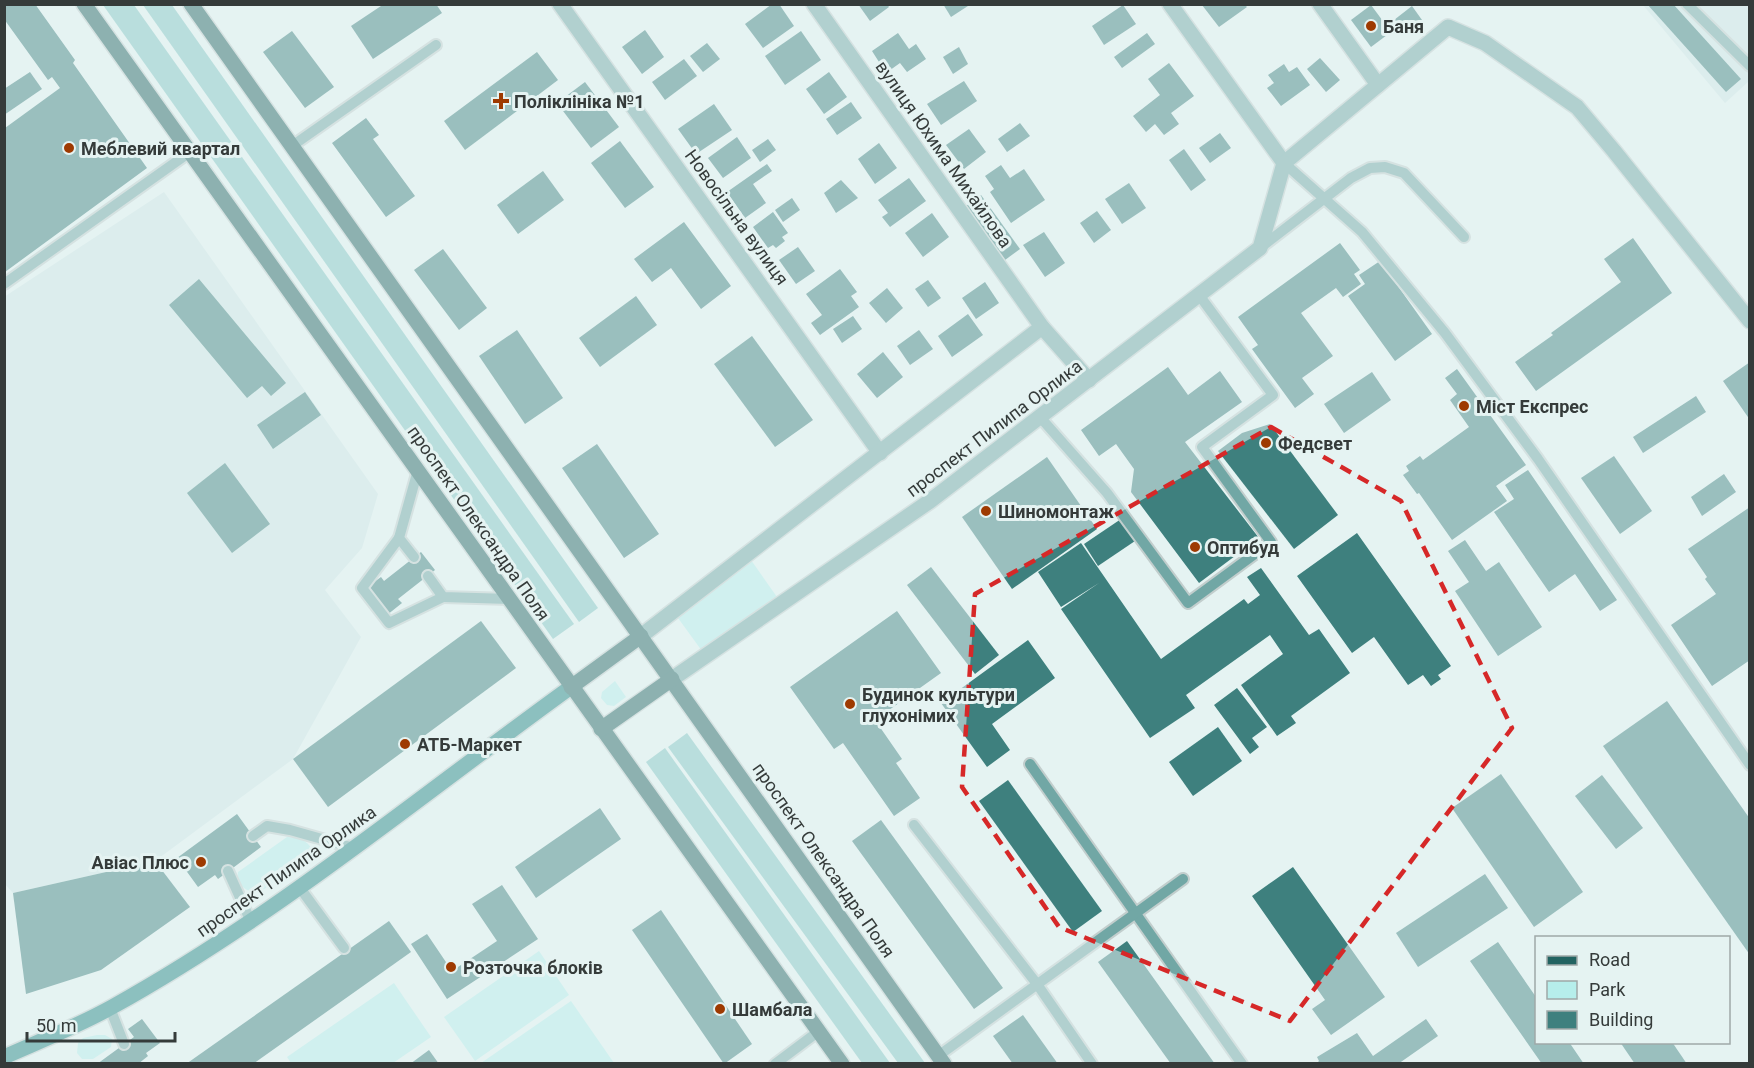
<svg xmlns="http://www.w3.org/2000/svg" width="1754" height="1068" viewBox="0 0 1754 1068" font-family="Roboto,sans-serif">
<style>
.built{fill:#d0e7e6}
.green{fill:#b6eeeb}
.forest{fill:#84c6c3}
.building{fill:#3e807e}
.lines{fill:none;stroke-linecap:round;stroke-linejoin:round}
.service-casing{stroke:#c2cecd;stroke-width:14}
.minor-casing{stroke:#c2cecd;stroke-width:18}
.secondary-casing{stroke:#c2cecd;stroke-width:18}
.primary-casing{stroke:#c2cecd;stroke-width:18}
.service{stroke:#71a7a5;stroke-width:10}
.minor{stroke:#71a7a5;stroke-width:15}
.secondary{stroke:#218381;stroke-width:15}
.primary{stroke:#226361;stroke-width:15}
.marked{fill:none;stroke:#d62828;stroke-width:4.5;stroke-dasharray:12 8;stroke-linejoin:round}
.poi-dot{fill:#9e3a01;stroke:#e5f3f2;stroke-width:2}
.labels{text-anchor:middle;dominant-baseline:central;stroke-width:6;stroke-linejoin:round;paint-order:stroke}
.poi-label{font-size:18px;font-weight:bold;fill:#353b3a;stroke:#e5f3f2;text-anchor:start}
.street-label{font-size:18px;fill:#353b3a;stroke:#e5f3f2}
</style>
<rect width="100%" height="100%" fill="#e5f3f2"/>
<g class="built">
<polygon points="1643,5 1749,5 1749,81 1725,103"/>
<polygon points="164,192 378,494 362,548 325,590 361,637 293,759 155,861 13,893 4,883 4,297"/>
</g>
<g class="green">
<polygon points="751,560 777,597 702,651 678,618"/>
<polygon points="615,681 626,697 614,706 607,705 601,698 602,692"/>
<path d="M287 837C297 837 308 840 312 850L309 857 260 892C247 894 236 885 238 872Z"/>
<polygon points="539,951 569,995 475,1061 444,1017"/>
<polygon points="394,983 431,1037 393,1063 291,1063 287,1057"/>
<polygon points="571,1001 614,1063 481,1063"/>
<polygon points="97,1035 105,1035 112,1039 111,1047 93,1059 82,1059 77,1053 78,1043 83,1038"/>
</g>
<g class="forest">
<polygon points="103,5 134,5 574,624 553,639"/>
<polygon points="143,5 172,5 598,608 579,622"/>
<polygon points="687,733 925,1063 898,1063 668,747"/>
<polygon points="665,748 890,1063 862,1063 646,762"/>
</g>
<g class="building">
<polygon points="4,4 35,4 75,60 73,63 147,168 5,272 5,128 60,88 52,77 48,80 4,19"/>
<polygon points="384,4 436,4 442,13 373,59 351,26"/>
<polygon points="772,4 779,4 794,26 763,48 745,24"/>
<polygon points="858,4 887,4 889,7 870,21"/>
<polygon points="943,4 971,4 951,17"/>
<polygon points="1647,4 1673,4 1741,79 1726,92"/>
<polygon points="1123,5 1136,24 1104,45 1092,26"/>
<polygon points="1202,5 1245,5 1247,7 1219,27"/>
<polygon points="1371,5 1391,32 1371,47 1351,20"/>
<polygon points="1412,6 1422,20 1404,33 1394,20"/>
<polygon points="645,30 664,57 642,74 622,47"/>
<polygon points="292,31 334,87 305,108 263,52"/>
<polygon points="801,31 821,60 785,85 765,56"/>
<polygon points="898,33 909,49 916,44 926,59 907,72 900,63 886,73 872,51"/>
<polygon points="1147,33 1155,44 1122,68 1114,57"/>
<polygon points="707,43 720,59 703,72 690,56"/>
<polygon points="959,47 968,64 953,74 943,57"/>
<polygon points="537,52 558,80 465,150 444,121"/>
<polygon points="1320,58 1340,80 1326,92 1307,69"/>
<polygon points="684,59 697,76 665,100 652,82"/>
<polygon points="1169,63 1194,96 1171,113 1179,124 1164,135 1155,124 1146,132 1133,116 1160,95 1148,79"/>
<polygon points="1284,64 1289,72 1297,67 1310,85 1281,106 1267,88 1274,83 1268,75"/>
<polygon points="30,72 42,89 4,115 4,89"/>
<polygon points="829,72 847,97 824,114 806,89"/>
<polygon points="964,81 977,101 941,125 927,104"/>
<polygon points="585,82 619,127 591,148 557,103"/>
<polygon points="851,102 862,118 837,135 826,119"/>
<polygon points="714,104 732,130 696,154 678,129"/>
<polygon points="366,118 379,135 373,139 415,196 386,217 332,143"/>
<polygon points="1020,123 1030,136 1007,152 998,139"/>
<polygon points="969,129 986,152 964,169 946,145"/>
<polygon points="1220,133 1231,148 1210,163 1199,148"/>
<polygon points="737,137 751,158 723,178 708,158"/>
<polygon points="768,139 776,150 760,162 752,150"/>
<polygon points="620,141 654,187 625,208 591,163"/>
<polygon points="879,143 897,168 875,184 858,159"/>
<polygon points="1184,149 1206,180 1191,191 1169,160"/>
<polygon points="767,164 772,171 753,184 766,203 745,218 727,192"/>
<polygon points="1001,165 1010,178 1024,169 1045,200 1011,223 990,192 994,189 985,176"/>
<polygon points="543,171 564,200 518,234 497,205"/>
<polygon points="909,178 926,201 890,227 882,217 888,213 878,200"/>
<polygon points="841,180 858,198 836,213 824,193"/>
<polygon points="1129,183 1146,208 1122,224 1105,199"/>
<polygon points="981,195 1020,249 1005,260 966,206"/>
<polygon points="792,198 800,210 783,222 775,210"/>
<polygon points="1097,211 1111,230 1094,243 1080,223"/>
<polygon points="773,212 788,233 782,237 785,241 776,248 773,245 768,248 753,227"/>
<polygon points="932,213 949,237 923,257 905,233"/>
<polygon points="684,222 731,286 701,309 671,268 652,282 634,259"/>
<polygon points="1044,232 1065,263 1045,277 1023,245"/>
<polygon points="1633,238 1672,293 1536,391 1515,362 1553,335 1551,333 1621,282 1604,259"/>
<polygon points="1340,243 1360,270 1354,274 1361,284 1343,297 1336,288 1301,313 1333,356 1302,378 1314,394 1295,408 1252,349 1258,345 1238,317"/>
<polygon points="798,247 815,271 796,284 779,260"/>
<polygon points="443,249 487,308 459,330 414,270"/>
<polygon points="1380,261 1432,334 1395,361 1348,296 1365,284 1359,275"/>
<polygon points="840,269 857,292 851,296 859,307 820,335 811,323 822,315 806,294"/>
<polygon points="199,279 286,383 271,396 262,386 247,398 169,305"/>
<polygon points="928,280 941,298 928,307 915,289"/>
<polygon points="985,282 999,303 976,319 962,298"/>
<polygon points="887,288 903,308 886,323 869,303"/>
<polygon points="636,296 657,325 600,367 579,338"/>
<polygon points="968,314 983,335 952,357 938,336"/>
<polygon points="853,316 862,329 842,343 833,329"/>
<polygon points="517,330 563,398 525,424 479,356"/>
<polygon points="919,330 933,349 910,365 897,346"/>
<polygon points="752,336 813,420 775,447 714,364"/>
<polygon points="883,352 903,377 877,398 857,374"/>
<polygon points="1750,362 1750,420 1723,381"/>
<polygon points="1168,367 1188,395 1220,371 1242,402 1185,442 1259,538 1199,583 1131,492 1134,469 1116,444 1099,456 1081,430"/>
<polygon points="1457,369 1526,465 1496,486 1507,501 1452,540 1419,493 1417,494 1403,475 1409,471 1406,466 1420,456 1423,460 1469,427 1450,400 1457,394 1445,378"/>
<polygon points="1372,372 1391,400 1344,433 1324,404"/>
<polygon points="305,392 321,415 273,449 257,425"/>
<polygon points="1696,396 1706,412 1643,453 1633,437"/>
<polygon points="1270,424 1338,515 1294,549 1218,451 1242,433"/>
<polygon points="597,444 659,534 624,558 562,468"/>
<polygon points="1614,456 1652,511 1620,534 1581,478"/>
<polygon points="1047,457 1097,529 1012,589 962,517"/>
<polygon points="225,463 270,524 232,553 187,493"/>
<polygon points="1528,470 1617,600 1600,611 1575,574 1549,592 1494,512 1514,499 1505,485"/>
<polygon points="1724,474 1736,492 1702,516 1691,497"/>
<polygon points="1750,507 1750,660 1712,686 1671,625 1716,594 1705,579 1707,577 1688,549"/>
<polygon points="1121,519 1135,541 1098,566 1084,544"/>
<polygon points="1357,533 1451,666 1438,675 1441,679 1431,686 1423,675 1408,685 1374,637 1352,653 1297,576"/>
<polygon points="1465,540 1486,571 1499,562 1542,627 1498,656 1455,591 1469,582 1448,551"/>
<polygon points="1081,543 1161,659 1244,599 1248,604 1260,595 1247,577 1261,568 1309,635 1319,629 1350,673 1291,716 1296,723 1277,736 1241,685 1283,654 1270,635 1186,695 1195,708 1150,738 1061,609 1099,583 1061,607 1038,572"/>
<polygon points="421,552 435,570 398,599 402,603 387,615 366,588 381,577 384,581"/>
<polygon points="931,567 999,655 975,674 907,585"/>
<polygon points="897,611 941,673 875,720 902,759 896,763 920,798 894,816 843,743 834,749 790,687"/>
<polygon points="481,621 516,668 328,807 293,759"/>
<polygon points="1028,640 1055,678 992,724 1010,750 987,767 941,703"/>
<polygon points="1237,688 1267,727 1252,738 1259,747 1250,754 1214,705"/>
<polygon points="1667,701 1750,819 1750,955 1603,746"/>
<polygon points="1218,727 1242,761 1193,796 1169,762"/>
<polygon points="1501,774 1583,892 1534,927 1452,808"/>
<polygon points="1602,775 1643,828 1616,849 1575,796"/>
<polygon points="1008,780 1102,911 1073,932 979,801"/>
<polygon points="600,808 621,839 536,898 515,867"/>
<polygon points="237,814 261,847 218,879 215,875 198,887 177,858"/>
<polygon points="881,820 1003,988 974,1009 852,841"/>
<polygon points="155,861 190,907 101,970 26,994 13,893"/>
<polygon points="1293,867 1385,997 1331,1035 1312,1009 1325,1000 1252,896"/>
<polygon points="1485,874 1508,908 1418,967 1396,933"/>
<polygon points="502,885 538,939 447,999 411,944 427,934 452,971 497,941 472,904"/>
<polygon points="661,910 752,1044 724,1064 632,930"/>
<polygon points="389,921 411,952 253,1064 186,1064"/>
<polygon points="1127,941 1215,1064 1171,1064 1098,962"/>
<polygon points="1498,942 1536,997 1536,1042 1569,1042 1584,1064 1542,1064 1470,961"/>
<polygon points="1023,1015 1058,1064 1013,1064 993,1036"/>
<polygon points="142,1019 160,1043 146,1053 148,1056 138,1064 97,1064 134,1037 128,1029"/>
<polygon points="1426,1019 1438,1036 1398,1064 1316,1064 1319,1061 1317,1057 1357,1033 1373,1056"/>
<polygon points="1620,1042 1672,1042 1687,1064 1635,1064"/>
<polygon points="429,1050 439,1064 410,1064"/>
</g>
<g class="lines">
<defs>
<g id="service">
<polyline points="1687,4 1750,66"/>
<polyline points="292,146 436,45"/>
<polyline points="1284,163 1362,232 1445,333 1538,459 1750,765"/>
<polyline points="1260,248 1351,178 1370,168 1385,167 1404,173 1464,237"/>
<polyline points="4,284 190,152"/>
<polyline points="1040,417 1107,493 1188,603 1271,542 1202,447 1273,395 1199,295"/>
<polyline points="399,538 362,588 389,623 443,597"/>
<polyline points="414,557 399,538 418,470"/>
<polyline points="428,576 443,597 510,599"/>
<polyline points="1030,764 1242,1064"/>
<polyline points="914,825 1037,984 1092,1064"/>
<polyline points="253,836 267,826 290,830 354,848"/>
<polyline points="228,871 251,922"/>
<polyline points="300,888 344,948"/>
<polyline points="110,1008 124,1044"/>
<polyline points="938,1056 1183,879"/>
<polyline points="775,1064 819,1031"/>
</g>
<g id="minor">
<polyline points="560,4 880,453"/>
<polyline points="814,4 1042,327 1089,380"/>
<polyline points="1170,4 1284,163"/>
<polyline points="1320,4 1378,85"/>
<polyline points="1284,163 1448,27 1485,43 1577,107 1614,151 1750,321"/>
<polyline points="641,636 1042,327"/>
<polyline points="672,679 930,501 1260,248 1284,163"/>
</g>
<path id="secondary" d="M4 1057C40 1041 78 1026 112 1007 276 916 420 796 571 687"/>
<g id="primary">
<polyline points="84,4 842,1064"/>
<polyline points="191,4 944,1064"/>
<polyline points="571,687 641,636"/>
<polyline points="601,729 672,679"/>
</g>
</defs>
<use href="#service" class="service-casing"/>
<use href="#minor" class="minor-casing"/>
<use href="#secondary" class="secondary-casing"/>
<use href="#primary" class="primary-casing"/>
<use href="#service" class="service"/>
<use href="#minor" class="minor"/>
<use href="#secondary" class="secondary"/>
<use href="#primary" class="primary"/>
</g>
<path d="M0 0H1754V1068H0ZM1271 427 1401 501 1512 728 1290 1021 1059 927 962 787 975 594Z" fill="#e5f3f2" fill-opacity=".55" fill-rule="evenodd"/>
<path class="marked" d="M1271 427 1401 501 1512 728 1290 1021 1059 927 962 787 975 594Z"/>
<g class="poi-dot">
<circle cx="1371" cy="26" r="6"/>
<path d="M498 92h6v6h6v6h-6v6h-6v-6h-6v-6h6z"/>
<circle cx="69" cy="148" r="6"/>
<circle cx="1464" cy="406" r="6"/>
<circle cx="1266" cy="443" r="6"/>
<circle cx="986" cy="511" r="6"/>
<circle cx="1195" cy="547" r="6"/>
<circle cx="850" cy="704" r="6"/>
<circle cx="405" cy="744" r="6"/>
<circle cx="201" cy="862" r="6"/>
<circle cx="451" cy="967" r="6"/>
<circle cx="720" cy="1009" r="6"/>
</g>
<g class="labels">
<g class="poi-label">
<text x="1383" y="26">Баня</text>
<text x="514" y="101">Поліклініка №1</text>
<text x="81" y="148">Меблевий квартал</text>
<text x="1476" y="406">Міст Експрес</text>
<text x="1278" y="443">Федсвет</text>
<text x="998" y="511">Шиномонтаж</text>
<text x="1207" y="547">Оптибуд</text>
<text x="862" y="694">Будинок культури<tspan x="862" dy="21">глухонімих</tspan></text>
<text x="417" y="744">АТБ-Маркет</text>
<text x="189" y="862" text-anchor="end">Авіас Плюс</text>
<text x="463" y="967">Розточка блоків</text>
<text x="732" y="1009">Шамбала</text>
</g>
<g class="street-label">
<text transform="translate(944 154) rotate(55)">вулиця Юхима Михайлова</text>
<text transform="translate(737 217) rotate(54)">Новосільна вулиця</text>
<text transform="translate(994 428) rotate(-37)">проспект Пилипа Орлика</text>
<text transform="translate(479 523) rotate(55)">проспект Олександра Поля</text>
<text transform="translate(824 860) rotate(55)">проспект Олександра Поля</text>
<text transform="translate(286 871) rotate(-35)">проспект Пилипа Орлика</text>
</g>
</g>
<rect width="1754" height="1068" fill="none" stroke="#353b3a" stroke-width="12"/>
<rect x="1535" y="936" width="195" height="108" fill="#e5f3f2" stroke="#9fa9a8" stroke-width="1.5"/>
<rect x="1547" y="956" width="30" height="9" fill="#226361" stroke="#9fa9a8" stroke-width="1.5"/>
<text x="1589" y="966" font-size="18" fill="#353b3a">Road</text>
<rect x="1547" y="981" width="30" height="18" fill="#b6eeeb" stroke="#9fa9a8" stroke-width="1.5"/>
<text x="1589" y="996" font-size="18" fill="#353b3a">Park</text>
<rect x="1547" y="1011" width="30" height="18" fill="#3e807e" stroke="#9fa9a8" stroke-width="1.5"/>
<text x="1589" y="1026" font-size="18" fill="#353b3a">Building</text>
<path d="M27 1032v9h148v-9" fill="none" stroke="#353b3a" stroke-width="3"/>
<text x="36" y="1032" font-size="18" fill="#353b3a" stroke="#e5f3f2" stroke-width="4.5" paint-order="stroke">50 m</text>
</svg>
